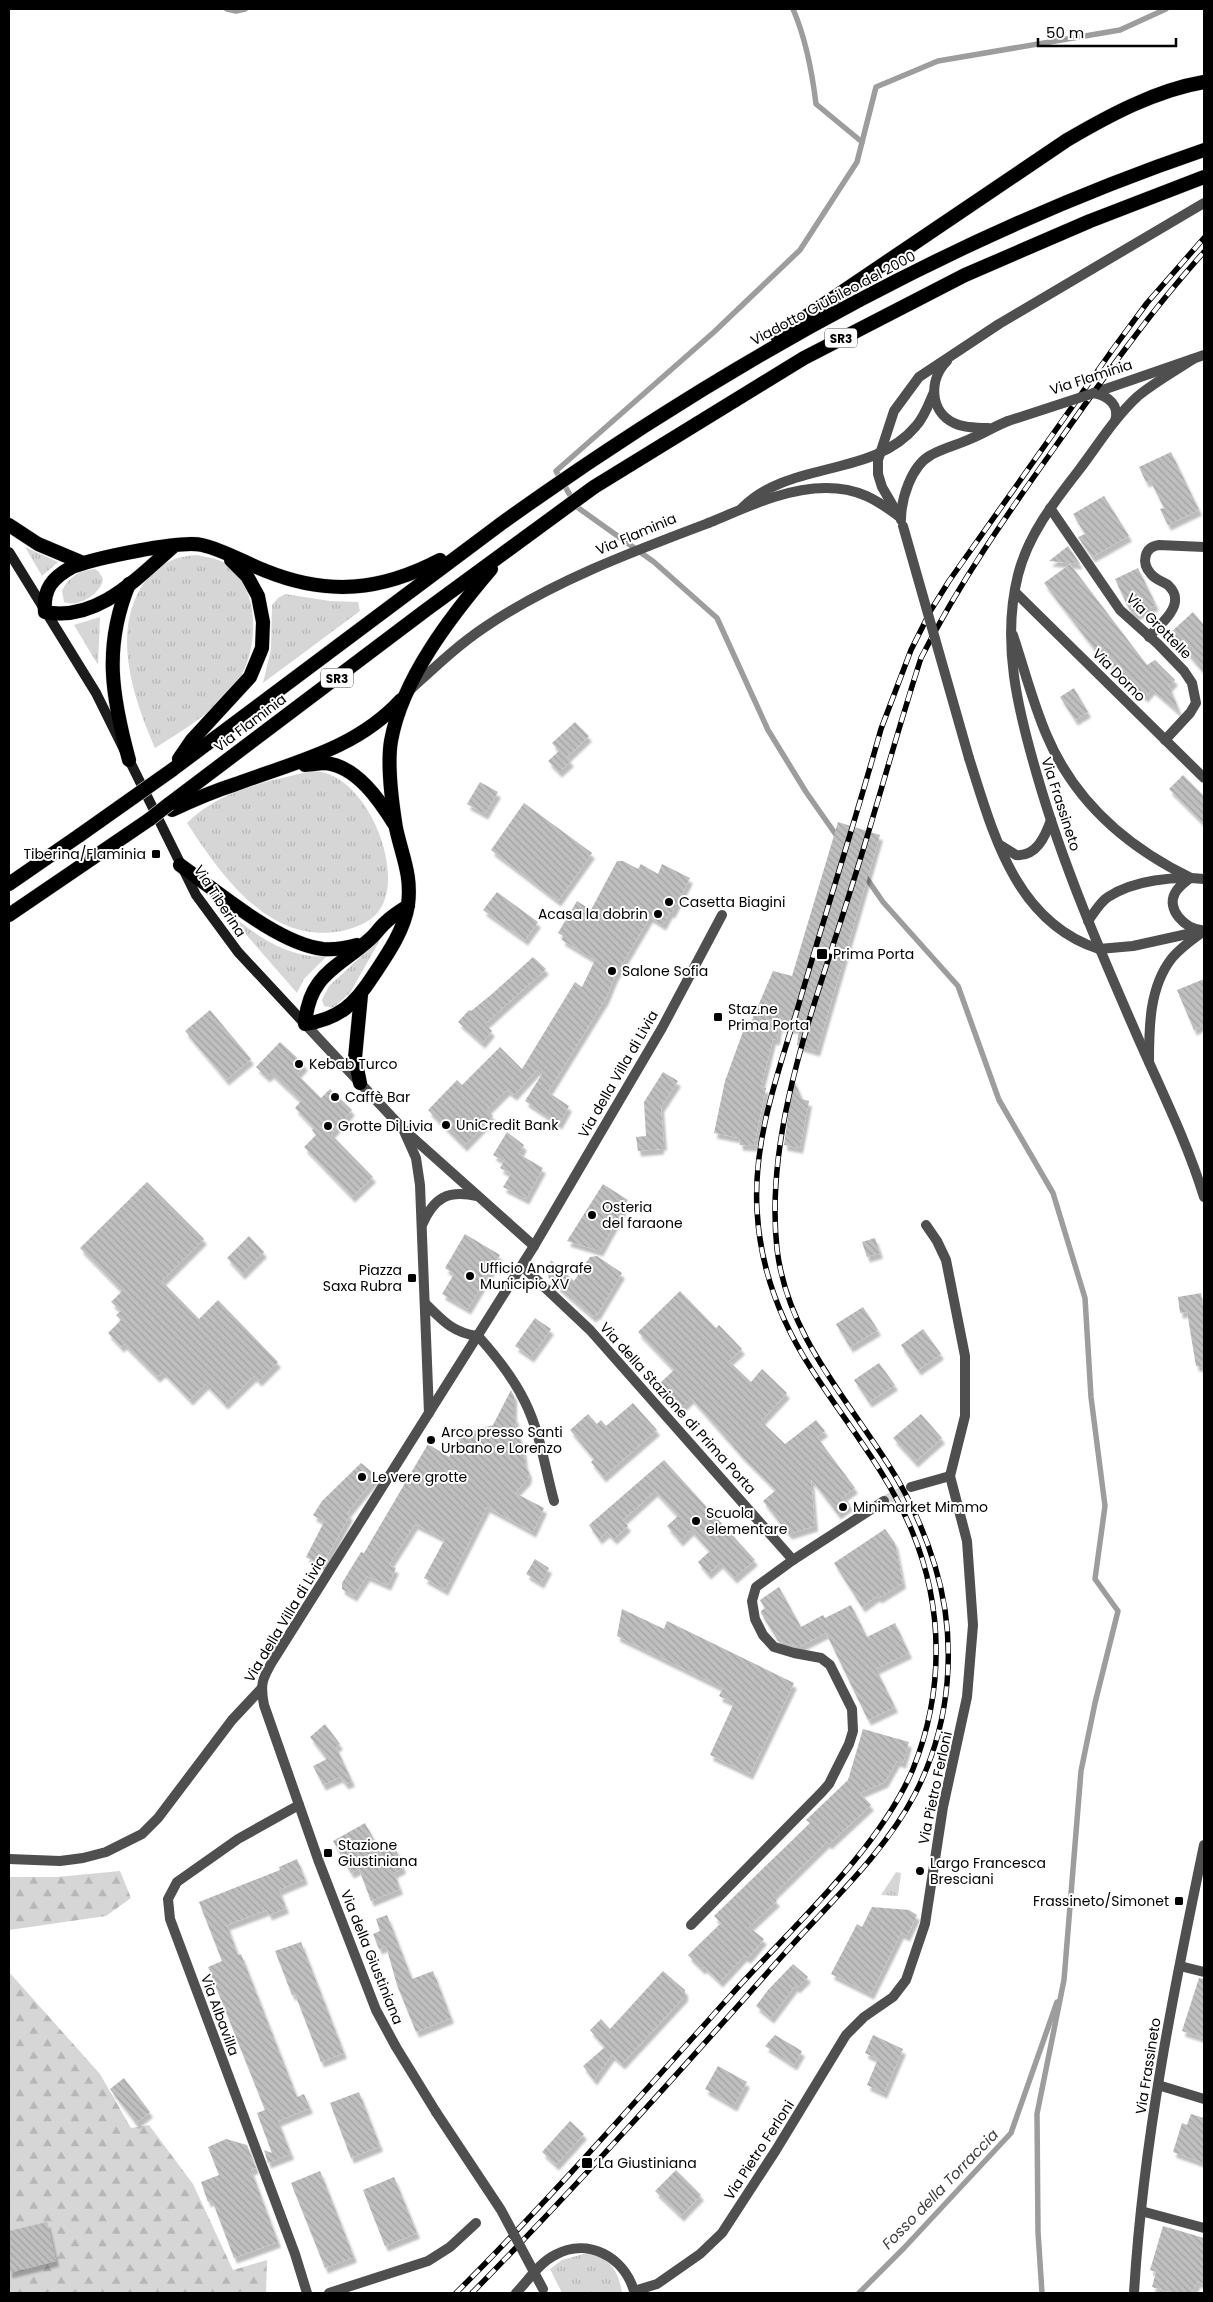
<svg xmlns="http://www.w3.org/2000/svg" width="1213" height="2302" viewBox="0 0 1213 2302" font-family="Poppins,sans-serif">
<style>
.grass{fill:url(#grass-tufts)}
.forest{fill:url(#forest-firs)}
.lines{fill:none;stroke-linecap:round;stroke-linejoin:round}
.stream{stroke:#9d9d9d;stroke-width:5.5}
.building{fill:url(#building-back-hatch);filter:url(#shadow)}
.minor-tunnel{stroke:#d9d9d9;stroke-width:10;stroke-dasharray:10 5;stroke-linecap:butt}
.trunk-casing{stroke:#dbdbdb;stroke-width:15}
.minor{stroke:#4f4f4f;stroke-width:10}
.tertiary{stroke:#4f4f4f;stroke-width:10}
.secondary{stroke:#1c1c1c;stroke-width:10}
.trunk{stroke:#000;stroke-width:14}
.rail-casing{stroke:#000;stroke-width:5.5}
.rail{stroke:#fff;stroke-width:4;stroke-dasharray:11;stroke-linecap:butt}
.trunk-bridge-casing{stroke:#dbdbdb;stroke-width:15;stroke-linecap:butt}
.tertiary-bridge{stroke:#4f4f4f;stroke-width:10}
.trunk-bridge{stroke:#000;stroke-width:14}
.poi-dot{fill:#000;stroke:#fff;stroke-width:2}
.labels{text-anchor:middle;dominant-baseline:central;stroke-width:4;stroke-linejoin:round;paint-order:stroke}
.shield{fill:#fff;stroke:#4c4c4c;stroke-width:1}
.shield-label{font-size:12px;font-weight:bold;fill:#000}
.street-label{font-size:14px;fill:#000;stroke:#fff}
.poi-label{font-size:14px;fill:#000;stroke:#fff;text-anchor:start}
.water-label{font-size:15px;font-style:italic;fill:#3e3e3e;stroke:#fff}
</style>
<defs>
<pattern id="grass-tufts" width="24" height="20" patternUnits="userSpaceOnUse" patternTransform="scale(1.25)"><rect width="24" height="20" fill="#d6d6d6"/><path d="M3 7l-1-3M5 7V3M7 7l1-3M15 17l-1-3M17 17v-4M19 17l1-3" fill="none" stroke="#b6b6b6"/></pattern>
<pattern id="forest-firs" width="22" height="20" patternUnits="userSpaceOnUse" patternTransform="scale(1.25)"><rect width="22" height="20" fill="#d6d6d6"/><path d="M5 1l3.5 6h-7zM16 11l3.5 6h-7z" fill="#b6b6b6"/></pattern>
<pattern id="building-back-hatch" width="6" height="6" patternUnits="userSpaceOnUse" patternTransform="scale(1.25)"><rect width="6" height="6" fill="#bfbfbf"/><path d="M-1 5l2 2M0 0l6 6M5-1l2 2" fill="none" stroke="#a2a2a2"/></pattern>
<filter id="shadow"><feDropShadow dx="3" dy="5.5" stdDeviation="1" flood-color="#0004"/></filter>
</defs>
<rect width="100%" height="100%" fill="#fff"/>
<g class="grass">
<polygon points="25,547 58,562 42,576"/>
<path d="M197 555C205 557 215 558 223 562 261 585 260 647 238 681 221 707 181 732 155 748 133 698 109 627 147 579 160 563 176 556 197 555Z"/>
<path d="M95 569 99 572 103 579C101 594 78 608 64 602L62 591C68 577 80 570 95 569Z"/>
<polygon points="285,594 330,601 358,602 360,611 263,683 271,649 272,605 278,598"/>
<polygon points="100,617 98,665 74,625"/>
<path d="M312 771C363 770 404 864 382 906 374 921 358 927 342 931 269 945 221 875 187 823 219 790 269 781 312 771Z"/>
<path d="M222 907C251 932 287 960 327 956L304 979 297 993Z"/>
<polygon points="381,938 350,993 333,1008 324,1006 322,1000 329,986"/>
<polygon points="896,1872 901,1873 898,1896 881,1895"/>
<path d="M587 2253C609 2256 619 2272 622 2293H562L550 2269 562 2260Z"/>
</g>
<g class="forest">
<polygon points="120,1871 131,1898 106,1916 9,1930 9,1877 57,1877"/>
<polygon points="9,1972 100,2074 131,2128 149,2125 193,2184 233,2270 267,2260 266,2293 9,2293"/>
</g>
<g class="lines">
<g class="stream">
<polyline points="227,9 236,11 245,9"/>
<path d="M793 9C806 39 812 71 816 104L862 142"/>
<polyline points="839,839 806,792 768,730 717,618 654,562 577,507 556,471 714,332 800,250 857,162 876,87 938,61 1120,30 1166,9"/>
<polyline points="863,873 883,902 958,986 999,1100 1053,1193 1085,1298 1091,1397 1105,1506 1095,1579 1118,1611 1095,1703 1081,1771 1064,1980 1037,2114 1038,2232 1042,2293"/>
<polyline points="859,2293 904,2248 1011,2133 1057,2002"/>
</g>
</g>
<g class="building">
<polygon points="1171,452 1199,510 1168,525 1160,509 1164,508 1150,480 1146,482 1139,467"/>
<polygon points="1104,496 1129,536 1092,557 1078,537 1085,534 1073,514"/>
<polygon points="1068,546 1080,564 1049,561"/>
<polygon points="1070,564 1147,665 1155,660 1175,680 1169,686 1180,713 1152,689 1145,697 1095,650 1044,583"/>
<polygon points="1138,568 1156,605 1136,615 1129,609 1115,579"/>
<polygon points="1193,612 1204,625 1204,672 1170,633"/>
<polygon points="1074,688 1088,712 1075,720 1060,697"/>
<polygon points="575,722 589,736 567,757 571,761 559,772 548,761 559,751 552,743"/>
<polygon points="1183,775 1204,796 1204,824 1169,789"/>
<polygon points="480,782 498,792 485,814 467,804"/>
<polygon points="524,803 592,853 558,901 491,850"/>
<polygon points="838,822 880,835 817,1051 797,1045 799,1029 779,1026 777,1040 773,1039 761,1087 766,1088 754,1146 740,1145 739,1138 714,1133 725,1081 745,1026 749,1027 773,971 792,976"/>
<polygon points="617,861 623,861 638,869 641,864 658,874 662,864 690,878 672,913 670,912 663,925 650,917 615,976 606,998 548,1092 569,1106 559,1124 525,1101 542,1074 537,1070 514,1095 507,1090 487,1110 493,1116 464,1146 428,1110 457,1080 462,1085 500,1047 522,1069 575,982 582,987 595,960 562,940 563,936 558,933 577,901 591,910"/>
<polygon points="497,892 538,922 525,940 483,910"/>
<polygon points="533,957 546,969 485,1024 492,1031 482,1043 458,1022 469,1010 471,1011 492,994"/>
<polygon points="1204,979 1204,1024 1194,1030 1177,990"/>
<polygon points="210,1010 251,1059 226,1080 185,1031"/>
<polygon points="280,1042 305,1065 297,1074 321,1098 330,1089 352,1110 331,1134 373,1177 352,1197 304,1147 316,1135 312,1130 314,1128 295,1108 301,1101 271,1073 267,1077 256,1067"/>
<polygon points="663,1072 678,1081 661,1107 664,1145 661,1145 661,1149 638,1151 636,1137 646,1136 644,1102"/>
<polygon points="793,1078 802,1099 809,1101 800,1148 784,1145"/>
<polygon points="507,1132 524,1145 519,1154 543,1168 526,1199 503,1187 511,1174 500,1168 504,1161 493,1155"/>
<polygon points="147,1182 204,1239 162,1281 199,1319 218,1300 278,1362 259,1381 254,1376 225,1404 206,1384 190,1400 163,1372 157,1377 124,1344 121,1347 108,1333 121,1320 116,1315 121,1311 111,1302 122,1291 80,1248"/>
<polygon points="603,1184 628,1200 600,1251 567,1241"/>
<polygon points="465,1234 500,1255 468,1309 442,1294 454,1274 445,1268"/>
<polygon points="249,1236 264,1252 242,1274 227,1258"/>
<polygon points="875,1238 880,1253 867,1257 862,1242"/>
<polygon points="597,1256 622,1273 597,1315 596,1314 593,1317 549,1279 548,1274 551,1260 574,1281 590,1257"/>
<polygon points="680,1291 716,1328 719,1325 742,1349 729,1361 751,1382 762,1369 787,1393 761,1421 785,1444 816,1420 825,1431 817,1437 855,1488 844,1496 850,1505 838,1514 811,1479 815,1526 789,1534 763,1501 776,1490 742,1456 691,1398 682,1407 660,1383 674,1370 638,1332"/>
<polygon points="1201,1293 1204,1313 1204,1366 1196,1366 1187,1312 1180,1313 1178,1297"/>
<polygon points="863,1307 878,1330 850,1347 836,1324"/>
<polygon points="535,1318 551,1329 531,1357 515,1346"/>
<polygon points="923,1329 941,1354 918,1370 901,1345"/>
<polygon points="879,1363 895,1385 869,1402 854,1380"/>
<polygon points="511,1390 514,1396 514,1416 516,1419 515,1425 523,1447 525,1464 529,1473 528,1479 515,1493 544,1508 533,1532 487,1507 445,1590 424,1578 445,1539 415,1524 389,1565 396,1568 388,1585 367,1576 354,1596 342,1589 342,1583 361,1552 364,1553 428,1444 449,1457 464,1429 470,1432 493,1425"/>
<polygon points="633,1403 657,1430 603,1477 591,1462 594,1459 570,1430 588,1414 597,1424 601,1420 606,1426"/>
<polygon points="921,1414 942,1438 915,1462 893,1438"/>
<polygon points="664,1460 755,1560 734,1578 720,1563 708,1574 698,1562 710,1551 691,1530 680,1541 667,1526 678,1516 655,1491 623,1520 628,1526 614,1539 607,1532 599,1539 589,1525"/>
<polygon points="361,1463 377,1476 347,1513 350,1515 322,1566 306,1557 324,1522 313,1515 322,1501"/>
<polygon points="885,1529 895,1543 903,1583 879,1598 877,1596 862,1607 834,1563"/>
<polygon points="535,1559 549,1568 541,1583 526,1574"/>
<polygon points="779,1587 801,1627 823,1615 825,1618 851,1605 867,1637 895,1623 909,1653 876,1669 895,1707 868,1720 826,1633 799,1647 778,1641 761,1613 761,1611 765,1608 760,1600"/>
<polygon points="622,1609 664,1629 667,1621 794,1683 750,1774 710,1755 734,1703 719,1696 723,1688 617,1636"/>
<polygon points="325,1724 340,1744 336,1747 352,1781 346,1784 340,1777 323,1785 313,1766 327,1759 310,1737"/>
<polygon points="863,1729 909,1742 903,1763 897,1761 885,1782 860,1793 871,1805 829,1844 827,1842 772,1896 777,1901 749,1927 764,1939 748,1958 744,1956 720,1982 704,1967 702,1969 688,1955 721,1923 714,1916 810,1823 806,1820 848,1780"/>
<polygon points="365,1823 381,1852 395,1847 403,1868 394,1873 400,1889 371,1901 359,1869 351,1873 333,1841"/>
<polygon points="297,1859 305,1879 279,1890 286,1908 269,1915 267,1910 227,1925 238,1955 241,1954 297,2097 304,2094 310,2108 278,2121 291,2154 268,2163 264,2150 272,2153 257,2113 265,2110 208,1967 222,1961 199,1902 280,1870 279,1867"/>
<polygon points="872,1907 909,1910 917,1915 907,1936 901,1933 871,1994 831,1974 857,1924 862,1927"/>
<polygon points="387,1915 412,1979 433,1971 451,2018 416,2032 397,1985 386,1946 379,1949 373,1934 380,1931 376,1919"/>
<polygon points="301,1942 344,2053 321,2062 295,1994 292,1995 275,1951"/>
<polygon points="793,1964 808,1977 797,1988 795,1986 771,2018 756,2006 768,1990"/>
<polygon points="663,1971 685,1990 685,1996 622,2064 612,2055 594,2080 583,2066 605,2047 590,2030 601,2019 610,2029"/>
<polygon points="1199,1978 1204,1979 1204,2038 1182,2031"/>
<polygon points="775,2035 802,2051 794,2065 765,2046"/>
<polygon points="873,2035 903,2049 884,2093 867,2085 878,2059 865,2053"/>
<polygon points="718,2066 747,2082 734,2106 705,2089"/>
<polygon points="124,2078 150,2112 136,2123 110,2089"/>
<polygon points="359,2092 380,2146 351,2158 330,2103"/>
<polygon points="1191,2114 1204,2118 1204,2163 1173,2152 1182,2123 1187,2125"/>
<polygon points="570,2121 584,2134 556,2165 542,2152"/>
<polygon points="226,2139 247,2145 256,2168 251,2170 278,2242 234,2258 212,2200 208,2202 201,2182 219,2175 208,2147"/>
<polygon points="676,2170 701,2195 681,2216 655,2191"/>
<polygon points="320,2171 354,2257 325,2268 291,2183"/>
<polygon points="394,2177 417,2233 385,2246 363,2190"/>
<polygon points="47,2222 56,2261 9,2273 9,2231"/>
<polygon points="1163,2226 1204,2238 1204,2284 1198,2282 1191,2293 1174,2293 1152,2287 1156,2272 1150,2270"/>
</g>
<g class="lines">
<polyline class="minor-tunnel" points="884,1501 911,1487"/>
<defs>
<g id="trunk">
<path d="M777 336 1067 140C1108 116 1156 90 1204 82"/>
<polyline points="9,525 38,544 83,563"/>
<path d="M175 545C138 577 98 622 45 612 43 589 52 578 72 567 96 558 180 540 202 545 224 550 245 563 266 571 328 596 381 591 440 560"/>
<path d="M129 584C103 647 112 697 129 760"/>
<polyline points="179,759 192,740 250,677 262,648 263,622 258,596 247,576 231,560"/>
<path d="M305 765C312 765 319 763 325 763 357 766 380 801 395 825"/>
<path d="M172 770 502 523C718 368 952 236 1204 150"/>
<polyline points="169,804 426,610 594,487 804,358 965,275 1090,221 1204,177"/>
<path d="M172 810C193 800 214 791 236 784 295 762 356 749 401 700"/>
<path d="M180 865C217 891 278 944 323 949 335 950 346 948 357 945"/>
<polyline points="9,884 80,835"/>
<path d="M408 906C400 911 392 916 386 922 380 927 376 934 370 939 338 968 309 974 305 1024 339 1019 355 1004 373 976 387 955 404 931 408 905 412 875 402 856 396 828 392 803 387 765 391 741 402 679 451 616 491 569"/>
<polyline points="9,915 150,819"/>
<polyline points="360,1083 355,1058 361,995"/>
</g>
</defs>
<use href="#trunk" class="trunk-casing"/>
<g class="minor">
<polyline points="1050,508 1120,610 1158,644 1184,671 1192,683 1196,703 1190,713 1165,740"/>
<polyline points="1015,592 1204,778"/>
<path d="M1013 635C1024 668 1033 704 1047 736 1075 802 1127 847 1191 878"/>
<path d="M1149 637C1157 627 1177 612 1175 598 1175 593 1171 588 1168 585 1162 581 1156 580 1151 574 1141 563 1144 547 1159 545L1204 547"/>
<path d="M1190 878C1185 882 1178 887 1175 893 1166 910 1185 928 1201 930"/>
<path d="M1088 921C1094 913 1100 902 1108 897 1134 880 1174 876 1204 879"/>
<polyline points="1099,949 1133,946 1201,931"/>
<path d="M1149 1062C1149 1028 1149 987 1172 958 1181 947 1193 939 1204 931"/>
<polyline points="534,1246 662,1028 722,915"/>
<polyline points="522,1266 590,1330 793,1560 756,1587 752,1601 755,1619 763,1635 774,1647 794,1653 821,1658 830,1665 852,1709 853,1731 849,1744 829,1784 822,1792 691,1925"/>
<path d="M425 1303C442 1320 453 1333 478 1336 496 1356 513 1377 525 1402 540 1432 545 1468 554 1501"/>
<polyline points="911,1487 950,1476"/>
<polyline points="793,1560 884,1501"/>
<polyline points="299,1805 238,1839 177,1882 168,1899 170,1919 295,2254 307,2293"/>
<polyline points="9,1859 60,1861 83,1858 106,1852 142,1834 158,1818 232,1720 261,1689"/>
<polyline points="1180,1966 1204,1972"/>
<polyline points="1158,2085 1204,2099"/>
<polyline points="1141,2211 1204,2228"/>
<polyline points="329,2293 428,2261 450,2247 476,2223"/>
<path d="M516 2293C528 2281 539 2263 555 2255 588 2237 624 2257 634 2291"/>
<polyline points="634,2293 634,2291 657,2284 700,2254 722,2233 776,2150 846,2035 864,2017 893,1997 906,1980 925,1924 943,1807 967,1697 973,1625 967,1541 950,1476 965,1416 965,1356 946,1260 937,1241 926,1225"/>
</g>
<g class="tertiary">
<path d="M1193 359C1175 371 1155 382 1138 396 1115 417 1098 445 1079 470 1054 502 1028 535 1018 575 1001 643 1018 710 1037 775 1063 866 1101 953 1139 1040 1162 1092 1187 1142 1204 1197"/>
<path d="M947 361C929 379 929 411 954 423 964 428 977 428 988 428"/>
<polyline points="1094,393 1204,355"/>
<path d="M1094 393C1109 396 1120 406 1115 421"/>
<path d="M742 508C789 460 873 478 916 426 925 416 929 403 934 392"/>
<polyline points="896,511 882,487 878,474 878,460 894,411 919,377 999,324 1204,203"/>
<path d="M901 520C901 499 911 466 931 455 943 448 957 445 970 439 985 433 993 427 1008 421"/>
<path d="M410 690C434 668 458 645 485 627 553 581 634 551 711 522 747 507 786 488 826 488 858 488 876 499 901 518"/>
<path d="M969 758C993 833 1015 922 1099 949"/>
<path d="M1000 845 1016 855C1036 857 1045 837 1051 820"/>
<polyline points="305,1024 403,1129 416,1158 420,1185 429,1413"/>
<path d="M403 1129 534 1246 272 1662C262 1679 260 1685 264 1705L319 1862 376 2010 396 2047 436 2112"/>
<path d="M422 1225C434 1197 448 1190 477 1196"/>
<path d="M1134 2293C1143 2142 1173 1993 1204 1845"/>
</g>
<polyline class="secondary" points="9,552 96,693 196,895 238,952 305,1024"/>
<use href="#trunk" class="trunk"/>
<defs>
<g id="rail">
<path d="M456 2293C552 2197 641 2095 732 1994 791 1928 879 1850 913 1769 944 1692 944 1608 912 1531 888 1473 846 1423 812 1370 780 1321 760 1268 757 1210 753 1140 778 1073 798 1007 825 914 855 822 881 729L911 650 931 610 949 581 1113 349 1147 303 1204 238"/>
<path d="M472 2293C579 2184 682 2069 784 1954 829 1903 883 1855 915 1794 951 1724 958 1641 935 1566 924 1530 908 1495 888 1464 844 1395 787 1333 777 1249 764 1131 816 1002 850 892 875 814 896 735 921 658 959 583 1006 516 1055 447 1102 380 1149 313 1204 252"/>
</g>
</defs>
<use href="#rail" class="rail-casing"/>
<use href="#rail" class="rail"/>
<defs>
<g id="trunk-bridge">
<polyline points="150,819 169,804"/>
<polyline points="80,835 172,770"/>
</g>
</defs>
<use href="#trunk-bridge" class="trunk-bridge-casing"/>
<g class="tertiary-bridge">
<polyline points="1008,421 1094,393"/>
<polyline points="903,526 969,758"/>
<polyline points="436,2112 501,2210 543,2289"/>
</g>
<use href="#trunk-bridge" class="trunk-bridge"/>
</g>
<g class="poi-dot">
<rect x="151" y="849" width="10" height="10" rx="2.5"/>
<circle cx="669" cy="902" r="5"/>
<circle cx="658" cy="914" r="5"/>
<rect x="816" y="948" width="12" height="12" rx="2.5"/>
<circle cx="612" cy="971" r="5"/>
<rect x="713" y="1012" width="10" height="10" rx="2.5"/>
<circle cx="299" cy="1064" r="5"/>
<circle cx="335" cy="1097" r="5"/>
<circle cx="446" cy="1125" r="5"/>
<circle cx="328" cy="1126" r="5"/>
<circle cx="592" cy="1215" r="5"/>
<circle cx="470" cy="1276" r="5"/>
<rect x="407" y="1273" width="10" height="10" rx="2.5"/>
<circle cx="431" cy="1440" r="5"/>
<circle cx="362" cy="1477" r="5"/>
<circle cx="843" cy="1507" r="5"/>
<circle cx="696" cy="1521" r="5"/>
<rect x="323" y="1848" width="10" height="10" rx="2.5"/>
<circle cx="920" cy="1871" r="5"/>
<rect x="1174" y="1896" width="10" height="10" rx="2.5"/>
<rect x="581" y="2157" width="12" height="12" rx="2.5"/>
</g>
<g class="labels">
<g class="shield">
<rect x="825" y="328.5" width="32" height="19" rx="4"/>
<rect x="321" y="668.5" width="32" height="19" rx="4"/>
</g>
<g class="shield-label">
<text x="841" y="338">SR3</text>
<text x="337" y="678">SR3</text>
</g>
<g class="street-label">
<text transform="translate(833 298) rotate(-28)">Viadotto Giubileo del 2000</text>
<text transform="translate(1091 377) rotate(-18)">Via Flaminia</text>
<text transform="translate(636 534) rotate(-23)">Via Flaminia</text>
<text transform="translate(1159 626) rotate(45)">Via Grottelle</text>
<text transform="translate(1119 675) rotate(45)">Via Dorno</text>
<text transform="translate(250 723) rotate(-37)">Via Flaminia</text>
<text transform="translate(1061 804) rotate(72)">Via Frassineto</text>
<text transform="translate(220 901) rotate(57)">Via Tiberina</text>
<text transform="translate(618 1074) rotate(-60)">Via della Villa di Livia</text>
<text transform="translate(678 1408) rotate(48)">Via della Stazione di Prima Porta</text>
<text transform="translate(285 1619) rotate(-59)">Via della Villa di Livia</text>
<text transform="translate(935 1788) rotate(-78)">Via Pietro Ferloni</text>
<text transform="translate(372 1957) rotate(68)">Via della Giustiniana</text>
<text transform="translate(220 2015) rotate(70)">Via Albavilla</text>
<text transform="translate(1148 2066) rotate(-81)">Via Frassineto</text>
<text transform="translate(759 2150) rotate(-57)">Via Pietro Ferloni</text>
</g>
<g class="poi-label">
<text x="146" y="854" text-anchor="end">Tiberina/Flaminia</text>
<text x="679" y="902">Casetta Biagini</text>
<text x="648" y="914" text-anchor="end">Acasa la dobrin</text>
<text x="833" y="954">Prima Porta</text>
<text x="622" y="971">Salone Sofia</text>
<text x="728" y="1009">Staz.ne<tspan x="728" dy="16">Prima Porta</tspan></text>
<text x="309" y="1064">Kebab Turco</text>
<text x="345" y="1097">Caffè Bar</text>
<text x="456" y="1125">UniCredit Bank</text>
<text x="338" y="1126">Grotte Di Livia</text>
<text x="602" y="1207">Osteria<tspan x="602" dy="16">del faraone</tspan></text>
<text x="480" y="1268">Ufficio Anagrafe<tspan x="480" dy="16">Municipio XV</tspan></text>
<text x="402" y="1270" text-anchor="end">Piazza<tspan x="402" dy="16">Saxa Rubra</tspan></text>
<text x="441" y="1432">Arco presso Santi<tspan x="441" dy="16">Urbano e Lorenzo</tspan></text>
<text x="372" y="1477">Le vere grotte</text>
<text x="853" y="1507">Minimarket Mimmo</text>
<text x="706" y="1513">Scuola<tspan x="706" dy="16">elementare</tspan></text>
<text x="338" y="1845">Stazione<tspan x="338" dy="16">Giustiniana</tspan></text>
<text x="930" y="1863">Largo Francesca<tspan x="930" dy="16">Bresciani</tspan></text>
<text x="1169" y="1901" text-anchor="end">Frassineto/Simonet</text>
<text x="598" y="2163">La Giustiniana</text>
</g>
<g class="water-label">
<text transform="translate(940 2189) rotate(-46)">Fosso della Torraccia</text>
</g>
</g>
<rect width="1213" height="2302" fill="none" stroke="#000000" stroke-width="20"/>
<path d="M1038 38v8h138v-8" fill="none" stroke="#000000" stroke-width="2.5"/>
<text x="1046" y="38" font-size="15" fill="#000000" stroke="#ffffff" stroke-width="4" paint-order="stroke">50 m</text>
</svg>
